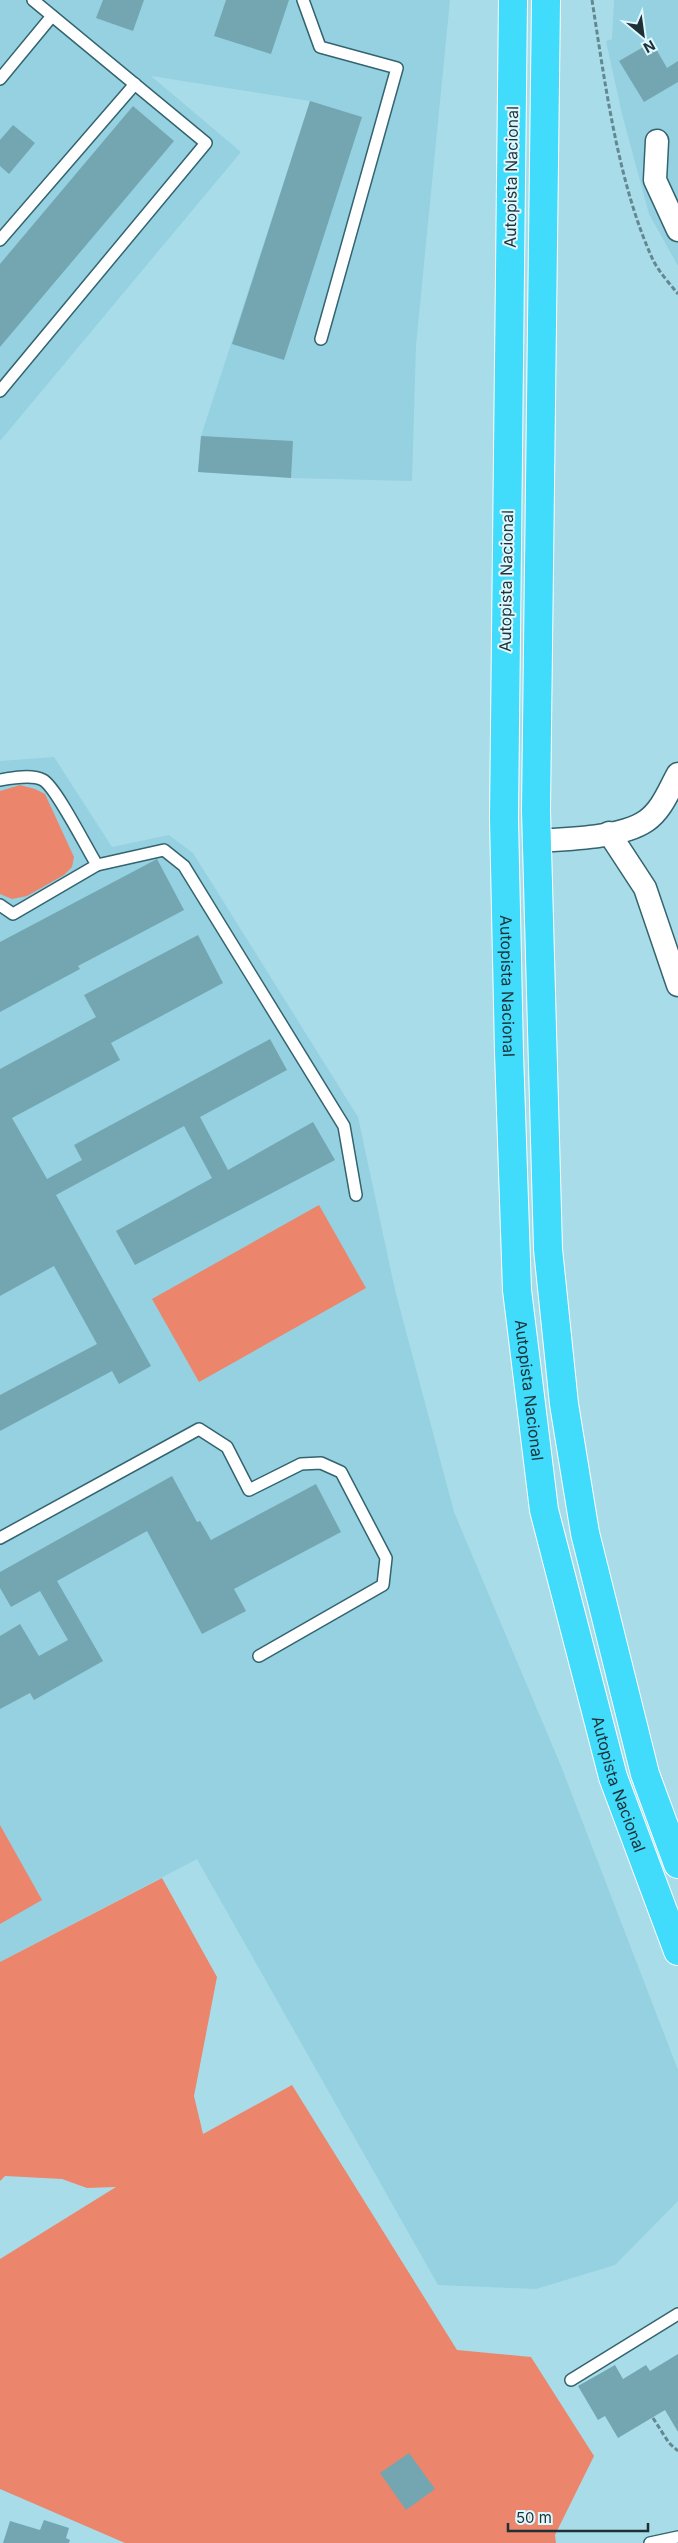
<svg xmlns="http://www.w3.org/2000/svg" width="678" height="2543" viewBox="0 0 678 2543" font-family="Inter,sans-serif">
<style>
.built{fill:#95d1e1}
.green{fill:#eb866c}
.building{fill:#74a6b2}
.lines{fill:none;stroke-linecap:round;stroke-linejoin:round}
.service-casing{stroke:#33646f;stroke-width:14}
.minor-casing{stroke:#33646f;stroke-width:25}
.motorway-casing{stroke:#fff;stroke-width:30}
.path{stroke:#648891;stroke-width:3;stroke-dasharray:5 2.5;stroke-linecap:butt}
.service{stroke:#fff;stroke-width:11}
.minor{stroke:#fff;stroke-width:22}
.motorway{stroke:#41dbfb;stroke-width:28}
.labels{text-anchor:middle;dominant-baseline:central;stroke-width:4;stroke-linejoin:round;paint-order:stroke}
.street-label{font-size:16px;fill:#1d3136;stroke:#dff8ff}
</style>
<rect width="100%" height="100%" fill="#a9dce9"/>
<g class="built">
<polygon points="0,0 450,0 416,345 412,481 291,478 198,472 201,436 310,101 151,76 241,152 0,441"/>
<polygon points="614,0 678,0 678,266 649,214 622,114 606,41 612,39"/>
<polygon points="54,757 112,847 169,835 193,853 358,1117 395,1290 454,1512 561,1766 678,2070 678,2201 615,2265 536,2289 438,2285 197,1859 0,1962 0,761"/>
</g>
<g class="green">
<polygon points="20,785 35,789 45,794 74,857 72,867 64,875 27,896 12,899 0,894 0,791"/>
<polygon points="319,1205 366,1288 199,1382 152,1299"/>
<polygon points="0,1825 42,1900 0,1924"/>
<polygon points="162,1878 217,1977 194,2096 203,2134 292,2085 457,2350 531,2357 594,2456 555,2535 556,2543 125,2543 0,2489 0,2259 116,2187 87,2188 62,2179 5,2176 0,2181 0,1962"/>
</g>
<g class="building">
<polygon points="103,0 144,0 133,31 96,18"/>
<polygon points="226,0 289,0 271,54 214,36"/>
<polygon points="652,42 667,68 678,61 678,82 644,102 619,61"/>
<polygon points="310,101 362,117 284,360 232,344"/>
<polygon points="133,106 174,141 0,347 0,264"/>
<polygon points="13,125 35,143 9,174 0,166 0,140"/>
<polygon points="201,436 293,441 291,478 198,472"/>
<polygon points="157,859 184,910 78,966 80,969 0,1012 0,942"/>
<polygon points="198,935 223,983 111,1043 120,1060 12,1118 47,1179 82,1160 74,1145 270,1039 287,1070 200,1117 228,1170 313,1122 335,1160 135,1265 116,1231 212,1178 184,1126 56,1195 151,1366 119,1384 112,1371 0,1431 0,1395 97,1344 54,1266 0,1296 0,1069 96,1017 84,995"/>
<polygon points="172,1476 197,1522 200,1521 211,1540 316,1484 341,1532 234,1589 246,1611 202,1634 147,1531 57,1581 103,1661 34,1700 30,1693 0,1709 0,1636 20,1624 39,1656 68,1640 40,1591 11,1607 0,1588 0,1572"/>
<polygon points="678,2354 678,2432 665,2410 618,2438 605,2416 598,2420 578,2386 615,2365 623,2379 646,2365 650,2371"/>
<polygon points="409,2453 435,2489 406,2510 380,2473"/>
<polygon points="44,2520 69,2528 66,2538 70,2540 69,2543 3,2543 10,2521 40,2530"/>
</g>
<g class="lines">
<defs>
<g id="service">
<polyline points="303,0 320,47 397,68 321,339"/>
<polyline points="0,79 52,16"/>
<polyline points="0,240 135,84"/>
<polyline points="0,391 206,143 33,0"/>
<path d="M0 780C11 778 32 774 43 780 56 787 87 849 97 865L13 914 0 905"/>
<polyline points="97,865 164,850 184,866 344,1126 356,1195"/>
<polyline points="0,1538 199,1429 227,1447 249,1490 301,1464 321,1463 341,1472 386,1558 383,1585 259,1656"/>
<polyline points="571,2380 678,2314"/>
<polyline points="650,2543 678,2537"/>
</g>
<g id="minor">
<polyline points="657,141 655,180 678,230"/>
<polyline points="609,833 645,888 678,985"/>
<path d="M537 841C567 839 621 838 646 821 662 810 669 790 678 774"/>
</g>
<g id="motorway">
<path id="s1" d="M513 0 504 818 509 1052 517 1290 544 1510 613 1777 678 1951"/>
<polyline points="546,0 536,810 548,1249 564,1404 585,1533 645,1774 678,1864"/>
</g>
</defs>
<use href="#service" class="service-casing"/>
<use href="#minor" class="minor-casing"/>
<use href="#motorway" class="motorway-casing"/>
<g class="path">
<path d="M592 0C605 83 618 184 653 260 659 272 670 284 678 294"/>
<polyline points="653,2418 669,2443 678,2451"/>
</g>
<use href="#service" class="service"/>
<use href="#minor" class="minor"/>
<use href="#motorway" class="motorway"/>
</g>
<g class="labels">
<g class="street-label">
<text transform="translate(511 177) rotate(-89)">Autopista Nacional</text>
<text transform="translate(506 581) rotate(-89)">Autopista Nacional</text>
<text stroke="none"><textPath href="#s1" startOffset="986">Autopista Nacional</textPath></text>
<text stroke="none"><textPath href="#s1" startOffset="1391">Autopista Nacional</textPath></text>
<text stroke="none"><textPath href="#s1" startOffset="1796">Autopista Nacional</textPath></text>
</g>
</g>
<g transform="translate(643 35) rotate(151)" stroke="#dff8ff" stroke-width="4" paint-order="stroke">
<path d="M0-4L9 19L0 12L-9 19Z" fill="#1d3136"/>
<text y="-8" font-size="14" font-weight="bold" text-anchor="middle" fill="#1d3136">N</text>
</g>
<path d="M508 2523v8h140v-8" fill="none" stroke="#1d3136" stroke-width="2.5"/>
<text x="516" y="2523" font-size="15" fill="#1d3136" stroke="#dff8ff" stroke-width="4" paint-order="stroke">50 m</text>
</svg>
